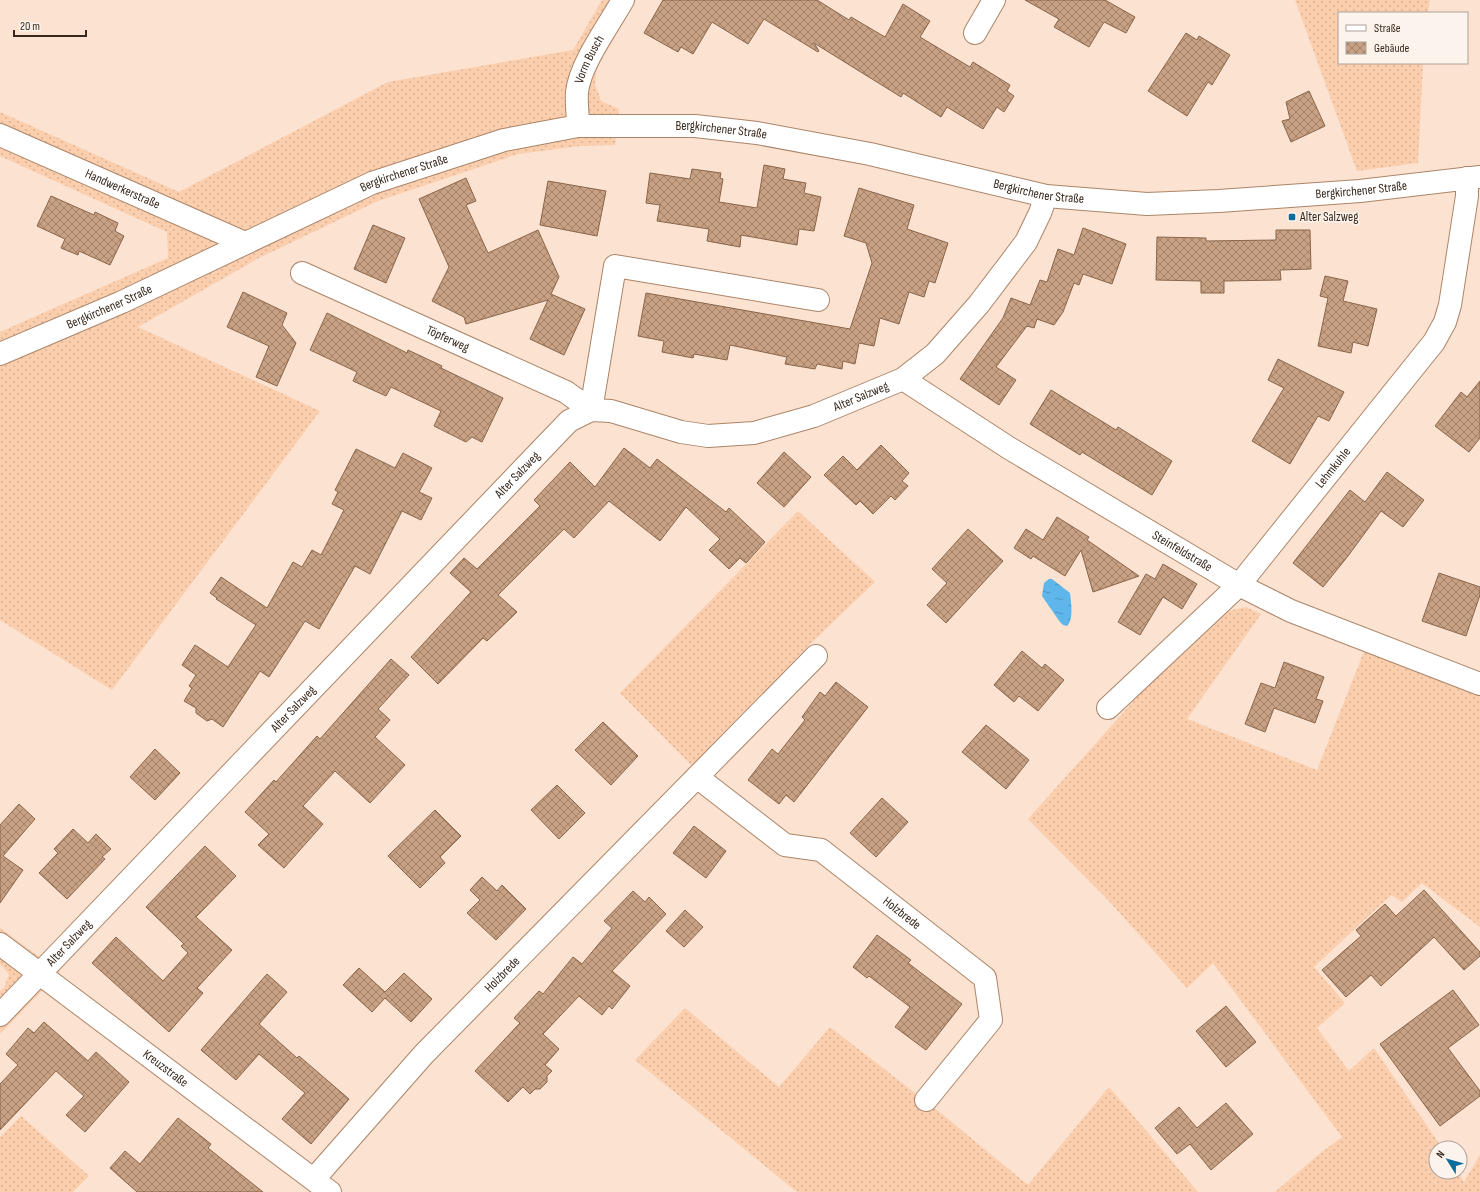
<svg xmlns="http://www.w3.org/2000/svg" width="1480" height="1192" viewBox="0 0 1480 1192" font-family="'Sofia Sans Condensed',sans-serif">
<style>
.grass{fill:url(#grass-dots)}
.water{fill:url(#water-ripples)}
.building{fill:url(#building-cross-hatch);stroke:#89654a}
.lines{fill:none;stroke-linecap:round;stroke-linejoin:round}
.street-casing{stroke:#ab8569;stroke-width:24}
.secondary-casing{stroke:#ab8569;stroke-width:24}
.street{stroke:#fff;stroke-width:22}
.secondary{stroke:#fff;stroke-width:22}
.poi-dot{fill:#0c6d9b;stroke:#fcf3ed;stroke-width:1.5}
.labels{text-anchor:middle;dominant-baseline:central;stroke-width:3;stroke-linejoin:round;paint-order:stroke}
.street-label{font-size:13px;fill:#37281c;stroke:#fcf3ed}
.poi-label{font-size:13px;fill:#37281c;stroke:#fcf3ed;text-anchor:start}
</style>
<defs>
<pattern id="grass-dots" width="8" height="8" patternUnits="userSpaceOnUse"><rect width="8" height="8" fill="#fbcead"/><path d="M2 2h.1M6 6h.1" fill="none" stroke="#d8b194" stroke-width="1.8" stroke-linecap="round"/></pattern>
<pattern id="water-ripples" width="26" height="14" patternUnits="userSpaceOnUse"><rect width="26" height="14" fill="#5eb6eb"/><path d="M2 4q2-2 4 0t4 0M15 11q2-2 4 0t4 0" fill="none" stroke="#4e94be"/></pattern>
<pattern id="building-cross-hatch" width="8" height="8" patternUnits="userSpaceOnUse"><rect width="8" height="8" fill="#c8a083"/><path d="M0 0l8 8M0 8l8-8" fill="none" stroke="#a3826a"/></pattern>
</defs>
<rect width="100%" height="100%" fill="#fce2d0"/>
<g class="grass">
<polygon points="602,0 636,0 597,68 595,84 601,101 619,109 615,145 580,146 518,154 378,201 259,258 138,327 320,411 112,690 0,620 0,332 168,258 167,232 0,156 0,112 179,192 388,82 573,50"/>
<polygon points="1295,0 1430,0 1428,13 1339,13 1339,63 1423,63 1418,163 1357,171"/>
<polygon points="798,511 875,582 808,646 693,767 620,693"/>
<polygon points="1246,607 1261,614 1187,719 1317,770 1367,644 1480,688 1480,927 1422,883 1402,902 1391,895 1314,967 1345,1003 1317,1028 1349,1071 1374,1048 1442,1148 1436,1148 1436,1172 1458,1172 1464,1182 1480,1155 1480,1192 1275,1192 1318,1155 1342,1137 1213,963 1187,988 1108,900 1028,819 1165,666 1220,613"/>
<polygon points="0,928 60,972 0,1034 0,991 4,988 9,974 0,964"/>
<polygon points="685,1008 779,1087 830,1027 937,1110 1028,1185 1109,1087 1198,1192 797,1192 635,1060"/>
<polygon points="21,1116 89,1176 73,1192 0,1192 0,1137"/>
</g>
<path class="water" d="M1049 579H1052L1070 593C1071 602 1074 620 1067 626L1063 625 1060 622 1042 596 1044 583Z"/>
<g class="building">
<polygon points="663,0 817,0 849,20 851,17 885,37 903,4 930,21 920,37 970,67 973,62 1010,85 1007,91 1014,96 1004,112 997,107 983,129 947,107 941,117 903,93 901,97 814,43 819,51 818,52 764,19 748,44 712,22 693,54 681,47 678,52 644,33"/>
<polygon points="1025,0 1105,0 1135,17 1126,33 1104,22 1089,47 1054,27 1059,19"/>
<polygon points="1186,33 1197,40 1199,36 1230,55 1212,85 1208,82 1187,116 1148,91"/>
<polygon points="1309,91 1325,126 1291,142 1282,121 1290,119 1286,102"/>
<polygon points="764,165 785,169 783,179 806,183 804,193 821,197 814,231 799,229 797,245 741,235 740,247 707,241 709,229 657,221 660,205 646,203 650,173 690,179 692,169 721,173 720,178 723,179 719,202 757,208"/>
<polygon points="466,178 476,201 466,205 488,253 538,230 559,277 551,294 585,309 564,355 530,339 548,300 466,324 464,317 432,301 449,267 419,199"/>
<polygon points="548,181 606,191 597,236 540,225"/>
<polygon points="859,188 914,205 907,229 948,243 935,283 929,281 924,297 909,292 899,324 880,318 874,346 859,343 855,364 843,361 842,369 817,364 815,369 785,364 787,357 730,345 727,360 694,354 693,358 662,352 664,341 638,336 646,293 850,329 872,263 866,243 844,236"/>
<polygon points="51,196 94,215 95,212 118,223 115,231 124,236 110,265 79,251 78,255 61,248 65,239 37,226"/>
<polygon points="373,225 405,238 386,283 354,269"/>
<polygon points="1083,228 1126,244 1112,284 1083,274 1079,285 1074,283 1063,312 1054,325 1037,319 1034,328 1027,326 996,367 1016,380 999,405 960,379 1003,318 1011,298 1030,305 1040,280 1047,282 1058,249 1074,255"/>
<polygon points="1276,230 1310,230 1311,269 1280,270 1281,280 1224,281 1224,293 1201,293 1201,281 1156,280 1157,237 1206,238 1206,241 1276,240"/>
<polygon points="1325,276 1348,281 1343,301 1377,309 1368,346 1353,342 1351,353 1318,346 1328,298 1320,296"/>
<polygon points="243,292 287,313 282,325 296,343 277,386 256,377 269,346 227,327"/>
<polygon points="327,313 407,353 408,350 442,366 441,368 503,398 482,442 472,437 466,442 434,426 441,411 391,387 386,396 353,381 357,372 310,350"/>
<polygon points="1278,359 1344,392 1329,421 1318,416 1290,464 1252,441 1284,388 1268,380"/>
<polygon points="1480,381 1480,438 1469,452 1435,426 1461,392 1467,397"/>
<polygon points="1051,390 1116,430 1118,427 1172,461 1152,495 1082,452 1080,455 1030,424"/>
<polygon points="881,445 909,473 902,481 908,486 895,500 891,496 873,514 860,501 856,505 824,475 843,456 857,470"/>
<polygon points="624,448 650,468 657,459 726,512 729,508 765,542 746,563 740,558 729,569 709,550 720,539 686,507 660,541 609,501 574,538 564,529 498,595 517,612 487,641 483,638 438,684 411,657 471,592 450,573 464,558 477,569 540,506 534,500 570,462 595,487"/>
<polygon points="356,449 395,468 403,453 432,468 419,492 432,498 421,520 402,511 370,574 355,566 319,629 305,621 269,677 260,671 223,727 212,719 207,721 196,713 196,708 184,701 192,688 189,686 196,675 182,665 195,645 228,667 256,625 216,599 217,598 210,593 221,577 267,608 293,562 302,567 312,550 321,555 344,510 332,504 338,492 335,490"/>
<polygon points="784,452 811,477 784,507 757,483"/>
<polygon points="1387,472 1424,500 1403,527 1381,511 1348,556 1323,587 1293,563 1350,490 1365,502"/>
<polygon points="1057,517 1089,537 1087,540 1139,576 1093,592 1081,550 1065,576 1033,556 1031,559 1014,548 1026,529 1043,540"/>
<polygon points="968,529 1003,561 946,623 927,605 947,583 932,569"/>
<polygon points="1163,564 1197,584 1182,609 1163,597 1140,635 1118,622 1146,574 1155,579"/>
<polygon points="1439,573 1480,587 1480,595 1466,636 1422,621"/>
<polygon points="1022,651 1042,668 1045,664 1064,680 1038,711 1019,696 1014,702 994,685"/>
<polygon points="391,659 409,675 378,709 390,720 375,737 405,765 370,803 335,771 303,806 323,824 284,868 258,845 269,834 245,812 274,780 276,782 317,736 320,739"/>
<polygon points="1284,662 1324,677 1316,699 1323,701 1315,723 1274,708 1265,732 1245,724 1261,683 1275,688"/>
<polygon points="836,682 868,707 794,802 786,795 779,804 748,780 772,749 778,754 805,720 802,717 820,692 825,696"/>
<polygon points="603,722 638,756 611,785 575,750"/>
<polygon points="986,725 1029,760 1006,789 962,752"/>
<polygon points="155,749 180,773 155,800 130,777"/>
<polygon points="557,785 585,813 559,839 531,810"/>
<polygon points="882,798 908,822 876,857 850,833"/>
<polygon points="19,804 35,819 3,856 23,870 0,903 0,825"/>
<polygon points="435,810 461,836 440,857 445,863 420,888 388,856"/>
<polygon points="694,826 726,851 706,878 673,853"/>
<polygon points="73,829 88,843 96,834 111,849 102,857 105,859 67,899 39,873 58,853 54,849"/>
<polygon points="205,846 236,876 196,917 232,950 197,988 203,993 169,1032 92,963 116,937 163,981 188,953 181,946 184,944 146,907"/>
<polygon points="482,877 497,891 502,885 526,909 496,940 467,913 480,900 470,890"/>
<polygon points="1424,890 1480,952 1480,956 1464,970 1434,937 1381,986 1371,975 1346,997 1322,970 1361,936 1356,930 1385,904 1396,916"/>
<polygon points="633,891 645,902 649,897 666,914 612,971 630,986 612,1009 609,1006 602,1015 579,996 543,1034 559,1049 545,1065 552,1071 547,1076 547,1082 540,1089 535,1089 530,1094 523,1087 508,1102 475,1071 520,1023 514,1018 539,991 543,994 573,957 582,964 612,928 604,921"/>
<polygon points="685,910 703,927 684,947 666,931"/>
<polygon points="877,935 911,960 908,963 962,1004 926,1050 895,1027 910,1007 869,976 867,978 853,967"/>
<polygon points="359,968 385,992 404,973 432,999 411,1022 385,998 372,1012 343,985"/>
<polygon points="267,974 287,992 259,1024 297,1058 299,1056 349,1099 311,1144 282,1119 305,1093 259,1054 236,1080 201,1050"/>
<polygon points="1453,990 1479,1025 1448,1048 1480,1091 1480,1096 1440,1126 1380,1044"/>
<polygon points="1226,1006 1256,1042 1226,1067 1196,1031"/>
<polygon points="44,1022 88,1061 96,1052 129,1082 85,1132 66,1115 84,1096 56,1071 0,1130 0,1084 18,1065 6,1054 28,1028 34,1033"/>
<polygon points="1226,1103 1253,1134 1211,1170 1190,1144 1177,1154 1155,1128 1179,1107 1197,1128"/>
<polygon points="178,1118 211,1144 208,1148 263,1192 137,1192 110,1168 125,1151 140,1164"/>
</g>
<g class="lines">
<defs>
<g id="street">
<polyline points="975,33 994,0"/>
<path id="s1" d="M578 126C578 115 576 103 577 92 580 64 609 25 623 0"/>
<path id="s2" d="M0 135 245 243"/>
<path id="s3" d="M302 273 566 392 591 410 615 266 818 300"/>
<path id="s4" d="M903 379 1009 448 1239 585 1291 611 1480 684"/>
<path id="s5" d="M1108 708 1239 585 1434 342 1445 322 1450 305 1467 196V178"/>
<path id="s6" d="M697 777 785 845 821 850 985 978 991 1020 926 1100"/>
<path id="s7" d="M0 944 330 1192"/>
<path id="s8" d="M0 1015 569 421 591 410 611 411 681 432 708 436 754 433 814 416 903 379 935 354 979 304 1026 242 1040 213 1046 196"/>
<path id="s9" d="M314 1179 424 1054 816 656"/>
</g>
<g id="secondary">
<path id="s10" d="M0 354 122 302 372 183 504 140 578 126H695L757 133 870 154 1046 196 1147 204 1219 201 1360 191 1480 177"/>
</g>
</defs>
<use href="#street" class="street-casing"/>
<use href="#secondary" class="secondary-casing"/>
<use href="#street" class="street"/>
<use href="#secondary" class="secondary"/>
</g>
<rect class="poi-dot" x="1288" y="213" width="8" height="8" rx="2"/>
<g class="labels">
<g class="street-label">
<text stroke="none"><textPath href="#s1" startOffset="69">Vorm Busch</textPath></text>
<text stroke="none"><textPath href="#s10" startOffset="767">Bergkirchener Straße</textPath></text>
<text stroke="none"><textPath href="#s10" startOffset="443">Bergkirchener Straße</textPath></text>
<text stroke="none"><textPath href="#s10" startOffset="1415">Bergkirchener Straße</textPath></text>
<text stroke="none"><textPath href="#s2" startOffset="134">Handwerkerstraße</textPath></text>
<text stroke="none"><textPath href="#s10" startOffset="1091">Bergkirchener Straße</textPath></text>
<text stroke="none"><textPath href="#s10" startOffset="119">Bergkirchener Straße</textPath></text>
<text stroke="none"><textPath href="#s3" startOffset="160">Töpferweg</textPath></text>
<text stroke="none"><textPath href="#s8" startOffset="1127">Alter Salzweg</textPath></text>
<text stroke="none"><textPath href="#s5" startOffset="330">Lehmkuhle</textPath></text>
<text stroke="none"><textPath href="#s8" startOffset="748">Alter Salzweg</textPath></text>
<text stroke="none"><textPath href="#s4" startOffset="328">Steinfeldstraße</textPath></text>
<text stroke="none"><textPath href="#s8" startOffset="424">Alter Salzweg</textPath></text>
<text stroke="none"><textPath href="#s6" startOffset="250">Holzbrede</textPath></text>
<text stroke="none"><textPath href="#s8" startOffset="100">Alter Salzweg</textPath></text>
<text stroke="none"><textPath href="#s9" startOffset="278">Holzbrede</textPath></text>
<text stroke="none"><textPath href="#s7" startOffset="207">Kreuzstraße</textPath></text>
</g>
<g class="poi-label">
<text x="1300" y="217">Alter Salzweg</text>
</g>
</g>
<rect x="1338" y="12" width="130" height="52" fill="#fcf3ed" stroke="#ada299"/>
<rect x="1346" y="25" width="20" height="6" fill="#ffffff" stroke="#ada299"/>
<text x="1374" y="32" font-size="12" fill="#37281c">Straße</text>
<rect x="1346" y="42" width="20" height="12" fill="url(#building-cross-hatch)" stroke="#ada299"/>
<text x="1374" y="52" font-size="12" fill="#37281c">Gebäude</text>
<g transform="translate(1448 1160) rotate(307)"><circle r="19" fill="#fcf3ed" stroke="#ada299"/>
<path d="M0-3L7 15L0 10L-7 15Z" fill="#0c6d9b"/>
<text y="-6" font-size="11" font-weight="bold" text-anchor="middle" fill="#37281c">N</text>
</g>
<path d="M14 30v6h72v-6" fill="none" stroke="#37281c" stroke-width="2"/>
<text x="20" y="30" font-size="12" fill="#37281c" stroke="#fcf3ed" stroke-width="3" paint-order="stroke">20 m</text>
</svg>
